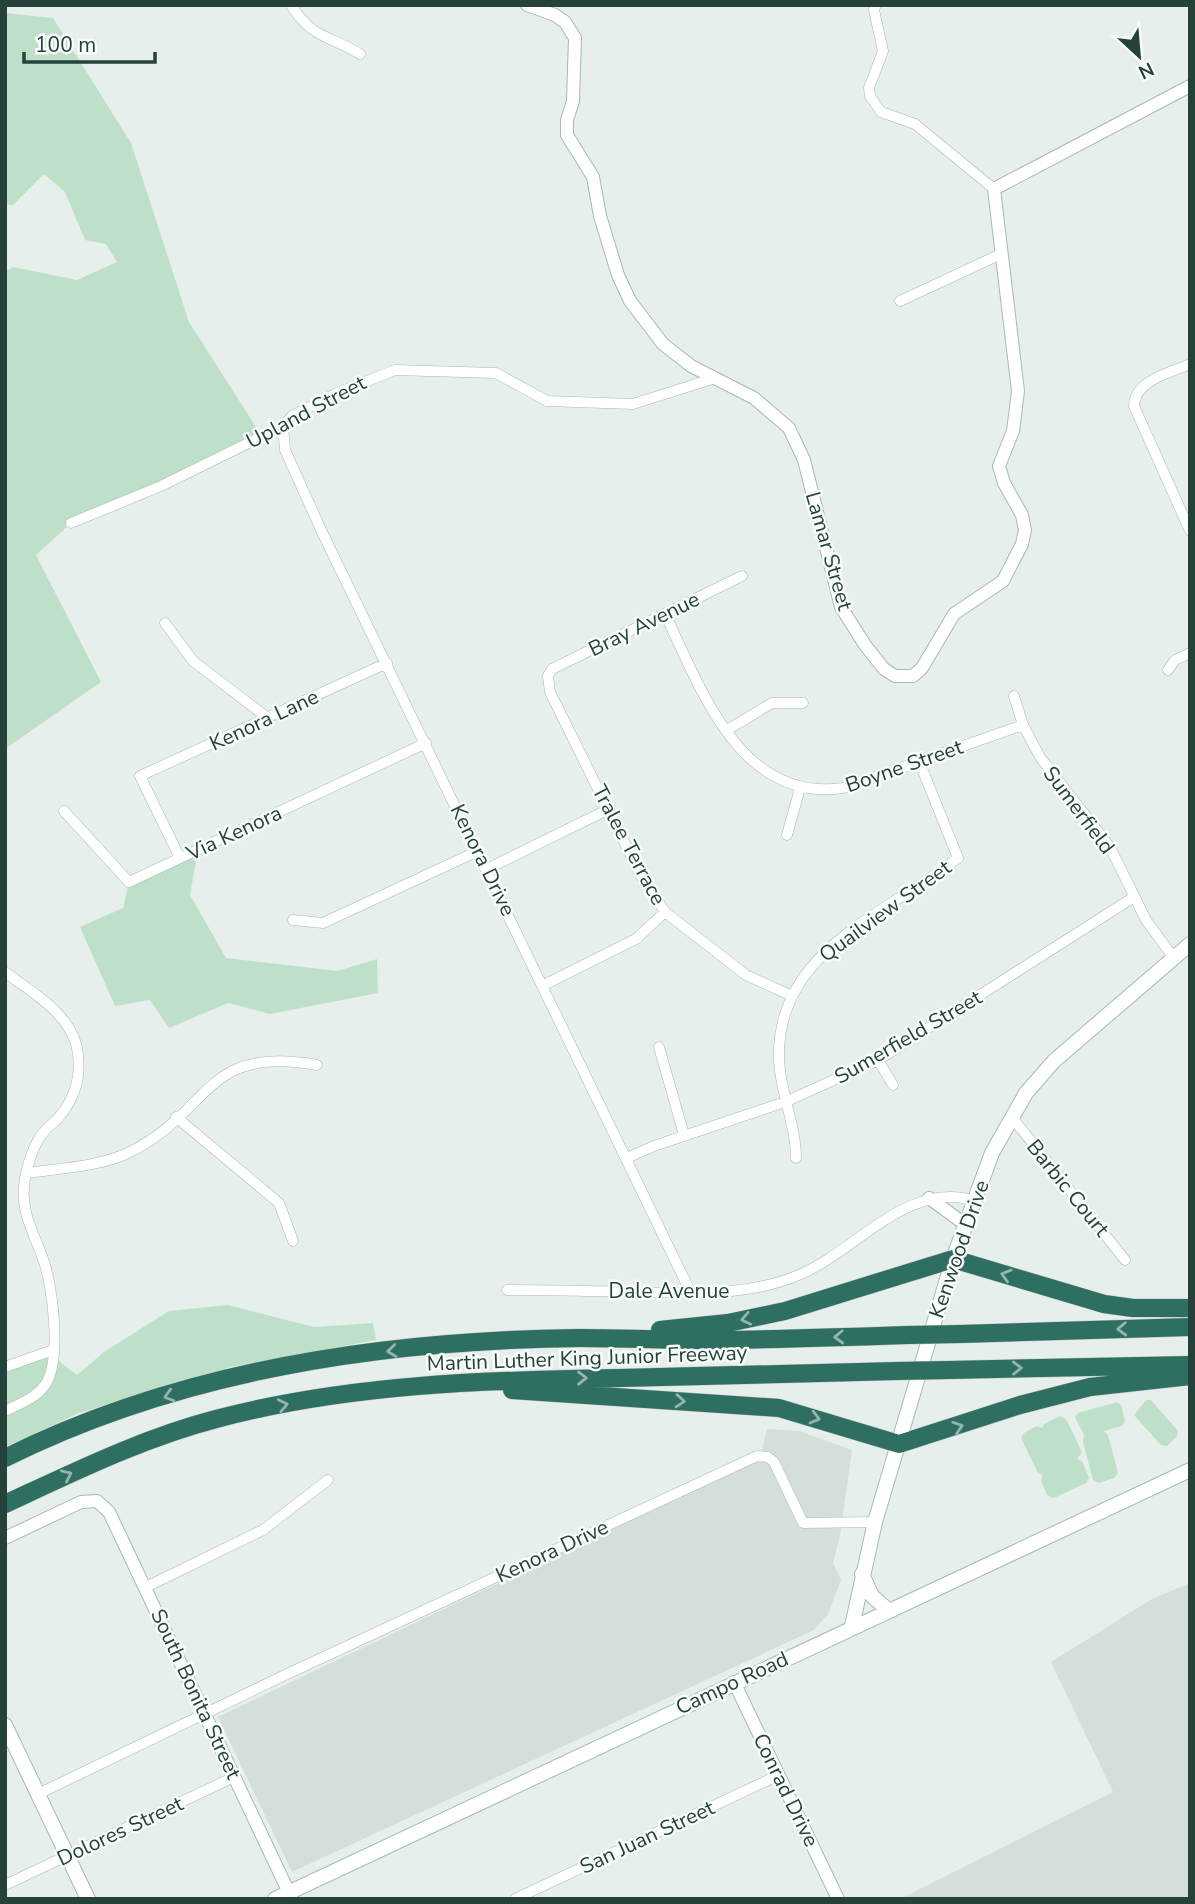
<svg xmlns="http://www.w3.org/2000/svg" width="1195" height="1904" viewBox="0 0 1195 1904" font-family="'Nunito Sans',sans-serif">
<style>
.built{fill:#d4dfda}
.green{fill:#bfe0c8}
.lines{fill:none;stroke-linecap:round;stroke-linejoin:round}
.minor-casing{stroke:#a8b8b2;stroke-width:11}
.tertiary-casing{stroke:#a8b8b2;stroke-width:14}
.secondary-casing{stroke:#a4bbb3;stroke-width:16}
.motorway-casing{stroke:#c2cac8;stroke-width:19}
.minor{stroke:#fff;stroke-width:10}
.tertiary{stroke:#fff;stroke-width:12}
.secondary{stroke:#fff;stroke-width:14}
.motorway{stroke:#2f6f62;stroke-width:18}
.motorway-bridge-casing{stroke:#c2cac8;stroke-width:19;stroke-linecap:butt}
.motorway-bridge{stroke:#2f6f62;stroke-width:18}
.oneway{stroke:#93b5ae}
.labels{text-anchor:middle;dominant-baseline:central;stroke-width:5;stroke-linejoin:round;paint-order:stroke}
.street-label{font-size:21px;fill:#24423a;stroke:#f7fbf9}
</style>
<rect width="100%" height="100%" fill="#e6efeb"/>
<!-- built -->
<path class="built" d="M767,1429L799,1431L852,1450L840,1536L833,1563L841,1580L828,1614L814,1630L292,1872L218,1717L760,1458Z
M1190,1583V1899H900L1113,1792L1051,1662L1152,1599Z"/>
<!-- green -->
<path class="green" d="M5,13L53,18L131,143L189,322L263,438L71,523L36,555L101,682L5,749V272L13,267L77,280L117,262L106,244L85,240L65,192L44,174L12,206L5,203Z
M198,850L190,895L226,958L337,971L377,959L378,993L270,1014L228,1003L169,1028L150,1000L115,1006L80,927L123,908L129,882Z
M228,1305L314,1327L373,1323L376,1340L231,1367L79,1413L5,1447V1362L43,1349L77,1375L104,1352L169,1311Z
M1146,1400H1151L1178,1431L1177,1436L1167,1446L1161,1445L1134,1415Z
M1117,1402L1121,1405L1125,1421L1122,1426L1104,1431L1108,1435L1118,1473L1114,1478L1099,1483L1093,1480L1083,1442L1084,1435L1075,1417L1078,1413Z
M1060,1416L1066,1419L1082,1452L1077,1459L1082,1461L1089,1478L1086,1483L1054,1498L1047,1495L1041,1480L1043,1475L1038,1473L1021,1438L1024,1433L1037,1426L1042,1428L1044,1424Z"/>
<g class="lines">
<!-- minor casing -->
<g class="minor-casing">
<path id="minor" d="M291,5C312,39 331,36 360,54
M876,5L874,10L883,51L869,88L870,96L881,112L915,124L994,189
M900,301L1001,254
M1190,364C1170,373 1135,380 1134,406L1190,531
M283,426L285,450L322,532L691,1293
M71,523L161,486L283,426L292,416L337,393L395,370L496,373L547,401L633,404L712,379
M742,576L552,669L548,676L550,692L641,876L665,912L746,975L792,996
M665,614C701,689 740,803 843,788L1023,725
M165,623L193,661L269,719
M1168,670L1175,660L1190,653
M1014,696L1023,725L1040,757L1110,847L1146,920L1173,957
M727,730L772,703H803
M64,811L129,882L426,743
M787,835L800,788
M180,858L140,776L387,663
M487,869L609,809
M293,920L323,923L478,851
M5,972C31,992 70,1013 77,1048C82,1074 76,1097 59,1117C53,1124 45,1129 40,1137C32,1149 25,1172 24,1187C21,1213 35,1235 43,1259C53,1286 62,1361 45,1385C36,1398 19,1404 5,1411
M544,985L636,939L665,912
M659,1047L684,1135
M878,1060L893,1085
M1011,1116L1125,1260
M176,1117L279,1203L293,1241
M627,1158L654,1146L785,1102L878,1060L1134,897
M796,1158C796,1124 780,1093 779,1059C776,950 887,914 958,858L919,761
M27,1173C61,1168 101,1167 132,1151C213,1109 204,1045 317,1065
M507,1290C550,1290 593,1291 636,1292C691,1293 746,1297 799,1275C856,1251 909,1179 975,1201
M5,1367L53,1350
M146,1587L263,1530L328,1480
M38,1794L285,1675L757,1456L768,1457L774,1462L803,1523L875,1522
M5,1885L234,1777
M515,1899L779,1775"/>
</g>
<!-- tertiary casing -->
<g class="tertiary-casing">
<path id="tertiary" d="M527,5L555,15L565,22L575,38L573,101L567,120V135L593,177L600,216L618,275L630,301L663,344L691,366L754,398L789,428L804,460L841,607L865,645L884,669L895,676H913L922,668L954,614L1003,581L1022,544L1025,530L1022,515L1004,483L999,466L1013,431L1018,391L994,189L1190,86
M929,1198L966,1225
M5,1538L81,1502L97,1501L109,1512L292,1899
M734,1682L838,1899"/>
</g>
<!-- secondary casing -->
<g class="secondary-casing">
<path id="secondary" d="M862,1574L872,1596L888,1610
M852,1626L875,1522L953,1259L992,1153L1026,1093L1054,1061L1190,944
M5,1725L88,1899
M275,1899L1190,1470"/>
</g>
<!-- motorway casing -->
<g class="motorway-casing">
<path id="motorway" d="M660,1330L728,1323L785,1311L953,1259L1104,1304L1133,1308H1190
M960,1334L1190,1327
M949,1370L1190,1365
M512,1390L779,1408L899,1444L1020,1405L1090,1387L1190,1376
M5,1458C181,1370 386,1340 580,1338C629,1338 679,1341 728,1340C788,1339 848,1337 907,1335
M5,1504C74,1472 143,1438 216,1419C348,1384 486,1380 621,1378C713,1376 805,1374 897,1371"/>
</g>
<!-- minor -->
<use href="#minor" class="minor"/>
<!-- tertiary -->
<use href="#tertiary" class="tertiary"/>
<!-- secondary -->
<use href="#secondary" class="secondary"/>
<!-- motorway -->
<use href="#motorway" class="motorway"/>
<!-- motorway-bridge casing -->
<g class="motorway-bridge-casing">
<path id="motorway-bridge" d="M907,1335L960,1334
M897,1371L949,1370"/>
</g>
<!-- motorway-bridge -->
<use href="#motorway-bridge" class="motorway-bridge"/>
</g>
<!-- one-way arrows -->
<defs><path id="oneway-chevron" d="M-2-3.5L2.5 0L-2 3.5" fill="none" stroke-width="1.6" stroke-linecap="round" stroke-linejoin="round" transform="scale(1.75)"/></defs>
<g class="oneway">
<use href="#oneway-chevron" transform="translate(1006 1275) rotate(-163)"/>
<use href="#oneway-chevron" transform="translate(746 1319) rotate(168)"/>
<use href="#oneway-chevron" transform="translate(1122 1329) rotate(178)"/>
<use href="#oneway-chevron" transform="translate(839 1337) rotate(178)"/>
<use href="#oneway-chevron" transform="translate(392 1351) rotate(173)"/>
<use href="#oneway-chevron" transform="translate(1017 1368) rotate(-1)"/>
<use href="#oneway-chevron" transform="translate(582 1378) rotate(-1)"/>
<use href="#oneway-chevron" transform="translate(169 1396) rotate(163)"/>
<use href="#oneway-chevron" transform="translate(680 1401) rotate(4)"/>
<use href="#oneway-chevron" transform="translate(283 1405) rotate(-12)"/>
<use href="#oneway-chevron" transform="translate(815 1418) rotate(15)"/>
<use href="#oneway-chevron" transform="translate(958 1427) rotate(-18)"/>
<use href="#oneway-chevron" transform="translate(67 1475) rotate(-25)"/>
</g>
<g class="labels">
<!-- street labels -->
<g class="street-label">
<text transform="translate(306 412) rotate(-28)">Upland Street</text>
<text transform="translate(829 551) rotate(74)">Lamar Street</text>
<text transform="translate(644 624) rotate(-26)">Bray Avenue</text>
<text transform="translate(264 720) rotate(-25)">Kenora Lane</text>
<text transform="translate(904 766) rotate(-19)">Boyne Street</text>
<text transform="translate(1079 810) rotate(53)">Sumerfield</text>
<text transform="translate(234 833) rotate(-25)">Via Kenora</text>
<text transform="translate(629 845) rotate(62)">Tralee Terrace</text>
<text transform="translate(483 860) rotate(64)">Kenora Drive</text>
<text transform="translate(885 911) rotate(-36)">Quailview Street</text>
<text transform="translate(908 1037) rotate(-30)">Sumerfield Street</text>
<text transform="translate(1068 1188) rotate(51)">Barbic Court</text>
<text transform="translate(959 1249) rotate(-71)">Kenwood Drive</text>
<text x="669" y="1291">Dale Avenue</text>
<text transform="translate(587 1358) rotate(-2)">Martin Luther King Junior Freeway</text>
<text transform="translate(552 1551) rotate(-25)">Kenora Drive</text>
<text transform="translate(732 1683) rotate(-25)">Campo Road</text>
<text transform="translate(196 1694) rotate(65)">South Bonita Street</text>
<text transform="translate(786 1790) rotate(64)">Conrad Drive</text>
<text transform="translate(120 1831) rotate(-25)">Dolores Street</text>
<text transform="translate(647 1837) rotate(-25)">San Juan Street</text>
</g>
</g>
<!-- border -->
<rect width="1195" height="1904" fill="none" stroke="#24423a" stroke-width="14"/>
<!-- north arrow -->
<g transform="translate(1139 56) rotate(154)" stroke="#f7fbf9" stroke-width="5" paint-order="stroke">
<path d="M0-5L12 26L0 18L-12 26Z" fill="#24423a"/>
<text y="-10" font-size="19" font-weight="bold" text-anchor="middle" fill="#24423a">N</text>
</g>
<!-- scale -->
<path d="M24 52v10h131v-10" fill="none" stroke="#24423a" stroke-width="3.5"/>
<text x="35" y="52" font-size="21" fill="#24423a" stroke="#f7fbf9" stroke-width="5" paint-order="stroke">100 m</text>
</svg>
